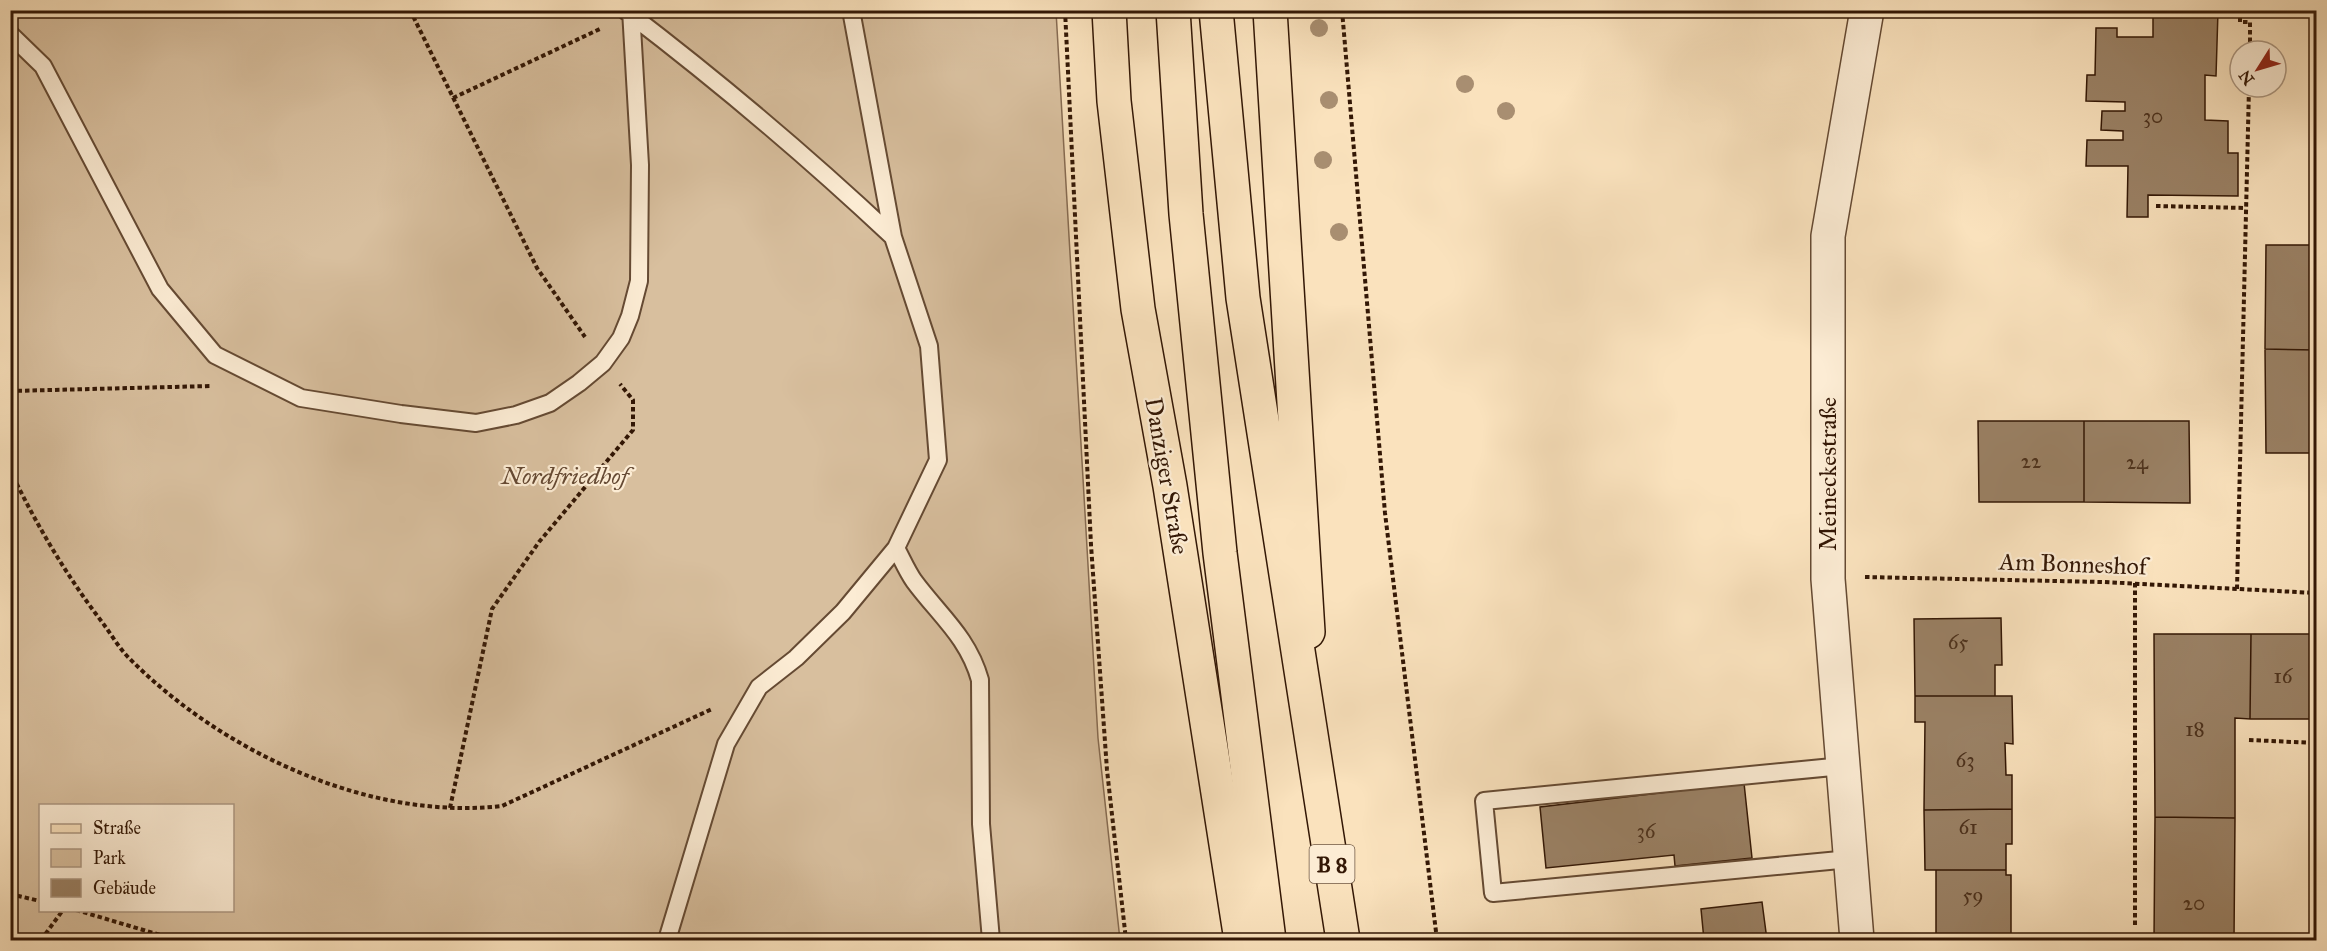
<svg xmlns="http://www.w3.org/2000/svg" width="2327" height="951" viewBox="0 0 2327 951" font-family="'IM FELL Great Primer',serif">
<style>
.green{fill:#d8bf9e;stroke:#866b52;stroke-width:1.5;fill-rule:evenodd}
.building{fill:#9a8165;stroke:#331705;stroke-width:1.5}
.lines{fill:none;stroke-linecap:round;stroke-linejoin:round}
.lane-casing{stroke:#654a33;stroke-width:20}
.street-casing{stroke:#654a33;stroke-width:36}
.primary-casing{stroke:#331705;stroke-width:36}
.highway-casing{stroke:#331705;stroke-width:36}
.path{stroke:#331705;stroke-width:4;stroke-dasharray:4.5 3;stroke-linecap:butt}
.lane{stroke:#fcecd4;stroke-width:16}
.street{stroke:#fcecd4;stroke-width:33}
.primary{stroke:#fae2bd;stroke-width:33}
.highway{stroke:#fae2bd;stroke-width:33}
.tree{fill:#a88e71}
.labels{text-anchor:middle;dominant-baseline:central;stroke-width:4.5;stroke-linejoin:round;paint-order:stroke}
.number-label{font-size:21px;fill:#4d321d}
.shield{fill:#fcecd4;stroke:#6f5743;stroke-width:1.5}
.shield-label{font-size:22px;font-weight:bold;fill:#331705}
.street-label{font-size:24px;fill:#331705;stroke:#fcecd4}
.park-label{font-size:24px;font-style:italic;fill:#654933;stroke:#fcecd4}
</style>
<rect width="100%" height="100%" fill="#fae2bd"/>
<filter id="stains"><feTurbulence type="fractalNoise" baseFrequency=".00333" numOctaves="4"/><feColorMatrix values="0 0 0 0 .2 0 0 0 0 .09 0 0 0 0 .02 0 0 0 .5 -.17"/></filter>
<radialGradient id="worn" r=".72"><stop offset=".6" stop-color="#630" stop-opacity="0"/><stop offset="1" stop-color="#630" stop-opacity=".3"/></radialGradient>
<!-- green -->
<path class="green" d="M10,11H1056L1098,738L1120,940H11ZM40,806H232V910H40Z"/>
<!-- building -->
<path class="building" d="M2153,10L2218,11L2216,76L2205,75V120L2228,121V153H2238V196L2148,195V217H2127L2128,166H2086L2087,140H2123V131L2101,130L2102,111H2125V102L2086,101L2087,75H2095L2096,28H2117V37H2153Z
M2266,245H2316V350L2265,349Z
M2265,349L2316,350V453H2266Z
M1978,421H2084V502H1979Z
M2084,421H2189L2190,503L2084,502Z
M2001,618L2002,665H1995V696H1915L1914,619Z
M2154,634H2251L2250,719L2235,718V818L2155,817Z
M2251,634H2316V719H2250Z
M1915,696H2012L2013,744L2005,743L2006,775H2012V809L1924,810L1925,722H1915Z
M1744,783L1752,858L1675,866L1674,855L1546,868L1540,807Z
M2012,809V844H2006V870H1925L1924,810Z
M2155,817L2235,818L2234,940H2154Z
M1936,870H2006V875H2011V940H1936Z
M1762,902L1767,940H1704L1701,909Z"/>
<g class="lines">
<!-- lane casing -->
<g class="lane-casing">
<path id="lane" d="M626,11C719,82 808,157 893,237
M10,34L43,66L160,289L215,355L301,398L401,414L476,423L516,415L550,403L579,383L603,363L621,338L630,316L639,281L640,165L631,10
M896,548C902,559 907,571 914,581C939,615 968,637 980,680L981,824L991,940
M1843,766L1484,801L1493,893L1850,859
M667,940L726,744L759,687L796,658L843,612L896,548L938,460L929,346L893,237L851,10"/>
</g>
<!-- street casing -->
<g class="street-casing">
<path id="street" d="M1857,940L1828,579V236L1867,10"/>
</g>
<!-- primary casing -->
<g class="primary-casing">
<path id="primary" d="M1109,10L1114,101L1138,309L1170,486L1241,940
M1270,10L1308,632"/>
</g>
<!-- highway casing -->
<g class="highway-casing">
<path id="highway" d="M1173,10L1186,214L1220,553L1269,940
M1216,10L1243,298L1343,940"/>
</g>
<!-- path -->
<path class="path" d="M410,10L537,268L585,337
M1065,10L1091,545L1107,770L1126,940
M1342,10L1385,513L1437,940
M2240,10V22H2250V51
M453,98L602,28
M2156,206L2246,208
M10,391L211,386
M10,470C36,524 66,575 102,622C111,634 119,648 129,658C222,752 369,821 502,806L712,709
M1865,577L2103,582L2316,593
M2135,583V928
M2237,589L2249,87
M2249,740L2316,743
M450,808L492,609L539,542L633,430V400L620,384
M10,894L40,901
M76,910L177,940
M41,940L63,910"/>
<!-- lane -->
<use href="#lane" class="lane"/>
<!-- street -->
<use href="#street" class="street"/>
<!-- primary -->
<use href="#primary" class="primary"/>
<!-- highway -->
<use href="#highway" class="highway"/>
</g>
<!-- trees -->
<g class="tree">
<circle cx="1319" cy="28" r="9"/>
<circle cx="1465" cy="84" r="9"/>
<circle cx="1329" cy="100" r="9"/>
<circle cx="1506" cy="111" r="9"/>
<circle cx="1323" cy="160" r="9"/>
<circle cx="1339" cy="232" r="9"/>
</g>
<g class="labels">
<!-- number labels -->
<g class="number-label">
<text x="2153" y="116">30</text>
<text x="2031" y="461">22</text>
<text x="2137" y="462">24</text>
<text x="1958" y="642">65</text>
<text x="2283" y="676">16</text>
<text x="2195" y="729">18</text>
<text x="1965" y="760">63</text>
<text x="1968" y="827">61</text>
<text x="1646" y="831">36</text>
<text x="1973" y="895">59</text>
<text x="2194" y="903">20</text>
</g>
<!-- shield labels -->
<rect class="shield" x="1309.5" y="845" width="45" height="38" rx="4.5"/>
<g class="shield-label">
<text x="1332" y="864">B 8</text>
</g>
<!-- street labels -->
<g class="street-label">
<text transform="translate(1828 474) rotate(-90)">Meineckestraße</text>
<text transform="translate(1167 476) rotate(80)">Danziger Straße</text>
<text transform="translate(2073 564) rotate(2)">Am Bonneshof</text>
</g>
<!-- park labels -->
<g class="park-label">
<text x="565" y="476">Nordfriedhof</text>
</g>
</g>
<!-- margin -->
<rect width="2327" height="951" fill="none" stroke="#fae2bd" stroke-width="36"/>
<rect x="12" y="12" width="2303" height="927" fill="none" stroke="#331705" stroke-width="3"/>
<rect x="18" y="18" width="2291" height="915" fill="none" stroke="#331705" stroke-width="1.5"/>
<!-- legend -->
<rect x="39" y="804" width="195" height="108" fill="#fcecd4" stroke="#ac9781" stroke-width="1.5"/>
<rect x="51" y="824" width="30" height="9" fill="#fae2bd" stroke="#ac9781" stroke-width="1.5"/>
<text x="93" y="834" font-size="18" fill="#331705">Straße</text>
<rect x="51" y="849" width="30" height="18" fill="#d8bf9e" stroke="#ac9781" stroke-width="1.5"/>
<text x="93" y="864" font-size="18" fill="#331705">Park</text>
<rect x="51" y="879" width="30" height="18" fill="#9a8165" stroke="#ac9781" stroke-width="1.5"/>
<text x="93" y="894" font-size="18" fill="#331705">Gebäude</text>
<!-- north arrow -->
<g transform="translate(2258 69) rotate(233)"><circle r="28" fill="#fcecd4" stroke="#ac9781" stroke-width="1.5"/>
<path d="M0-4.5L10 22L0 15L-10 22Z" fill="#8f2418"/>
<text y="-9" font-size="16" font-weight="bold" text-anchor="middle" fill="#331705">N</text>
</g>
<rect width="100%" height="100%" filter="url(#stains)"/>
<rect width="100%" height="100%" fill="url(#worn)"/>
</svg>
